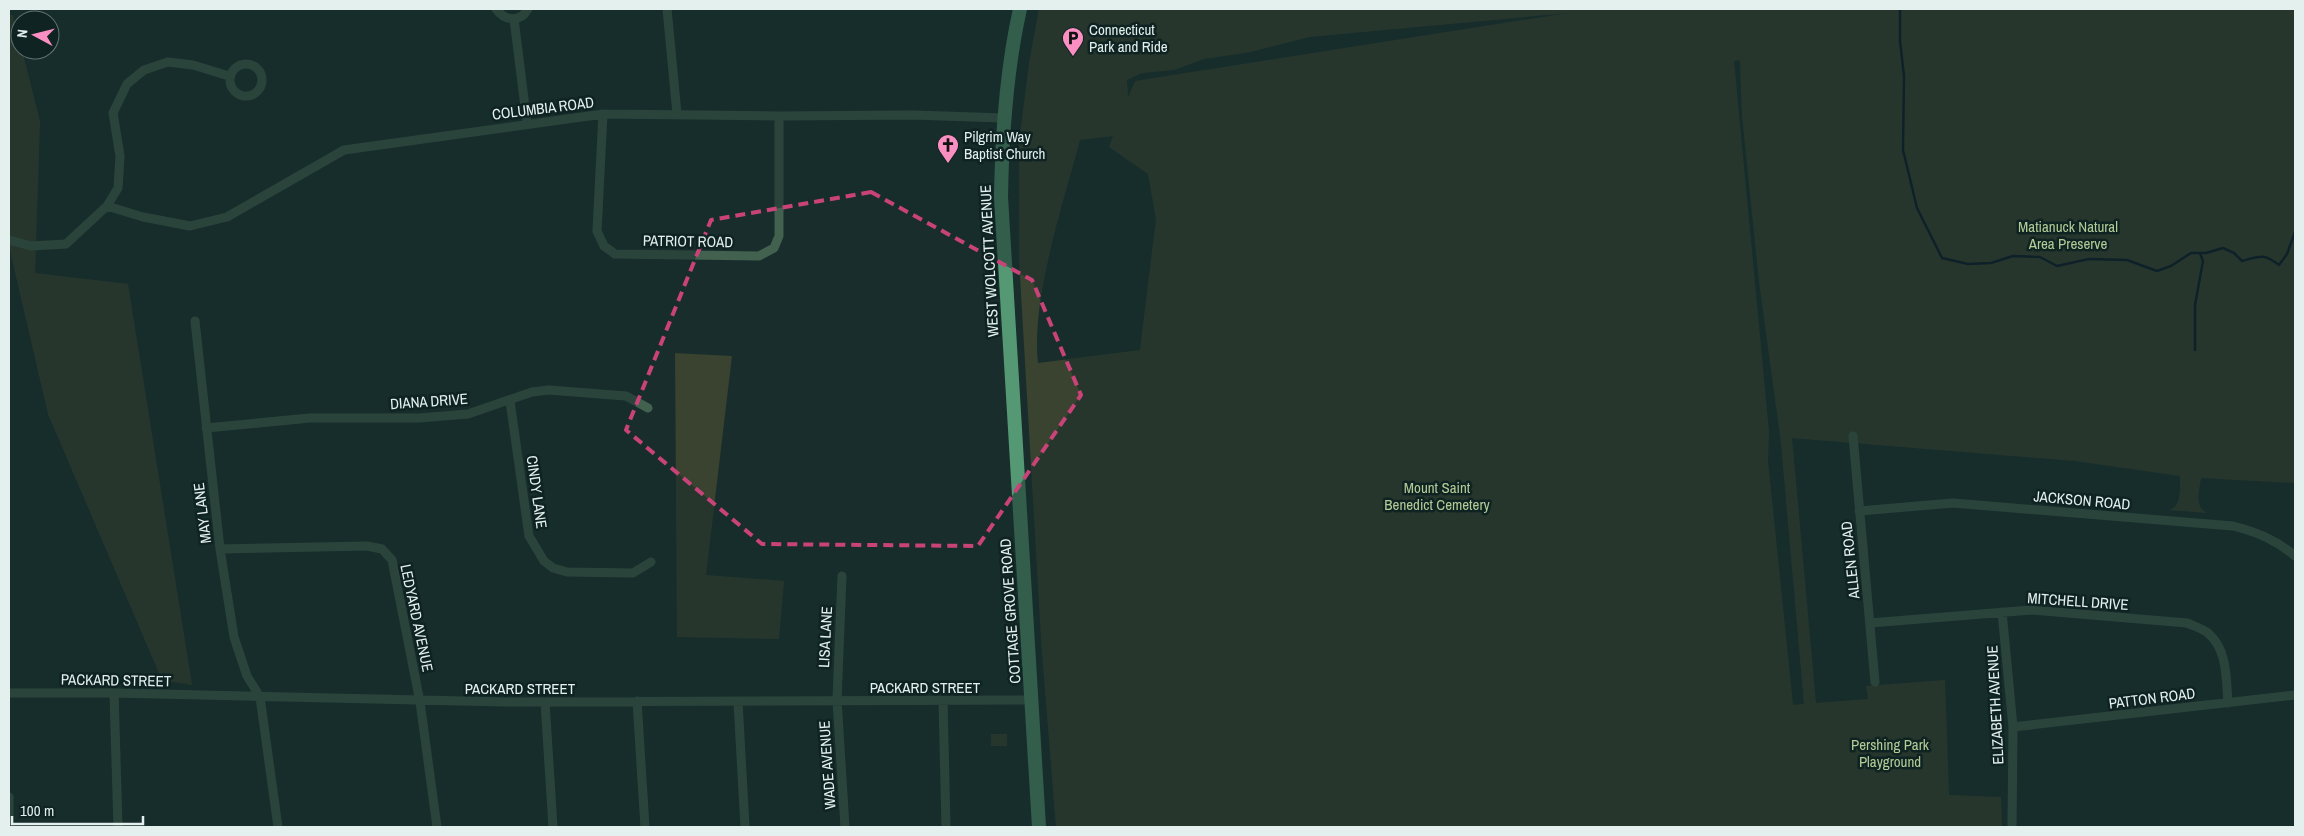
<svg xmlns="http://www.w3.org/2000/svg" width="2304" height="836" viewBox="0 0 2304 836" font-family="'Archivo Narrow',sans-serif">
<style>
.green{fill:#3a4230;fill-rule:evenodd}
.lines{fill:none;stroke-linecap:round;stroke-linejoin:round}
.stream{stroke:#041225;stroke-width:2.5}
.minor{stroke:#42614f;stroke-width:9}
.primary{stroke:#559974;stroke-width:14}
.marked{fill:none;stroke:#c94378;stroke-width:4;stroke-dasharray:10 6;stroke-linejoin:round}
.labels{text-anchor:middle;dominant-baseline:central;stroke-width:5;stroke-linejoin:round;paint-order:stroke}
.poi-label{font-size:15px;fill:#e3f0ee;stroke:#0e2322;text-anchor:start}
.street-label{font-size:15px;fill:#e3f0ee;stroke:#0e2322}
.park-label{font-size:15px;fill:#b5cb96;stroke:#0e2322}
</style>
<rect width="100%" height="100%" fill="#182d2c"/>
<!-- green -->
<path class="green" d="M1039,9H2295V483L2201,478C2199,490 2194,509 2208,513L2168,510C2182,508 2180,488 2180,476L2075,461L1792,438L1816,703L1868,699L1866,686L1945,680L1949,795L2001,797L2002,827H1056L1042,653L1019,260V143L1029,63ZM1568,13L1135,81L1128,98L1127,80L1142,73L1174,70L1204,59L1251,52L1309,37ZM1740,60L1742,116L1759,281L1781,443L1804,704L1793,705L1768,461L1769,432L1734,61ZM1113,136L1109,147L1148,174L1156,219L1140,350L1038,363C1031,298 1063,204 1080,140Z
M9,15H13L20,50H22L40,121L35,273L128,284L192,685L162,680L48,414L9,246Z
M675,353L732,356L706,575L784,581L779,639L677,637Z
M991,734H1007V746H991Z"/>
<g class="lines">
<!-- stream -->
<path class="stream" d="M1900,9V41L1904,76L1903,150L1917,208L1942,258L1968,264L1991,263L2013,256L2040,257L2057,266L2089,259L2127,260L2157,271L2171,266L2191,253H2206L2223,248L2234,253L2242,261C2260,256 2263,253 2279,265L2287,254L2295,232
M2195,350V305L2203,261L2200,253"/>
<!-- minor -->
<path class="minor" d="M496,9C505,21 520,23 528,9
M667,9L677,114
M514,19L527,123
M230 80a16 16 0 1 1 32 0a16 16 0 1 1-32 0Z
M603,114L597,231L604,246L615,254L759,256L774,248L779,236V116
M107,206L143,217L190,226L227,217L344,150L603,114L779,116L913,115L1004,118
M9,240L31,246L66,244L107,206L118,188L120,156L113,113L127,84L144,70L168,62L193,65L229,76
M195,321L220,549L234,637L247,676L260,697L278,827
M510,401L529,536L544,561L553,568L567,572L633,573L651,562
M206,428L310,418H419L468,414L532,392L549,390L626,396L648,408
M1853,436L1875,682
M1859,511L1953,503L2233,526C2257,532 2276,540 2295,556
M220,549L367,546L382,549L392,560L420,702L437,827
M842,576L837,700L845,827
M2002,612L2013,727L2012,827
M1870,623L2031,610L2187,623C2194,626 2203,629 2208,633C2228,650 2226,679 2228,703
M9,693H114L507,702L1032,700
M114,693L118,827
M637,701L645,827
M943,701L946,827
M545,702L553,827
M738,702L745,827
M2013,727L2295,695
M9,797V827"/>
<!-- primary -->
<path class="primary" d="M1020,9C1006,71 1002,134 1001,197L1039,827"/>
</g>
<!-- marked area -->
<path d="M0 0H2304V836H0ZM871,192L1032,280L1081,395L978,546L762,544L626,430L711,220Z" fill="#182d2c" fill-opacity=".55" fill-rule="evenodd"/>
<path class="marked" d="M871,192L1032,280L1081,395L978,546L762,544L626,430L711,220Z"/>
<!-- icons -->
<defs>
<g id="parking-pin" transform="scale(1.125)"><path d="M0 17L-7.5 6A9.5 9.5 0 1 1 7.5 6Z" fill="#fc8fc2" stroke="#0e2322"/><path d="M-3.5-5.5H1a3.5 3.5 0 0 1 0 7H-1V5.5H-3.5ZM-1-3.4V-.6H.8a1.4 1.4 0 0 0 0-2.8Z" fill="#111"/></g>
<g id="church-pin" transform="scale(1.125)"><path d="M0 17L-7.5 6A9.5 9.5 0 1 1 7.5 6Z" fill="#fc8fc2" stroke="#0e2322"/><path d="M-1.2-6h2.4v3.5h3.3v2.4h-3.3V6h-2.4V-.1h-3.3v-2.4h3.3Z" fill="#111"/></g>
</defs>
<g fill-rule="evenodd">
<use href="#parking-pin" x="1073" y="38"/>
<use href="#church-pin" x="948" y="145"/>
</g>
<g class="labels">
<!-- poi labels -->
<g class="poi-label">
<text x="1089" y="29">Connecticut<tspan x="1089" dy="17">Park and Ride</tspan></text>
<text x="964" y="136">Pilgrim Way<tspan x="964" dy="17">Baptist Church</tspan></text>
</g>
<!-- street labels -->
<g class="street-label">
<text transform="translate(543 108) rotate(-7)">COLUMBIA ROAD</text>
<text transform="translate(688 241) rotate(1)">PATRIOT ROAD</text>
<text transform="translate(989 261) rotate(-93)">WEST WOLCOTT AVENUE</text>
<text transform="translate(429 401) rotate(-4)">DIANA DRIVE</text>
<text transform="translate(537 492) rotate(82)">CINDY LANE</text>
<text transform="translate(2082 500) rotate(5)">JACKSON ROAD</text>
<text transform="translate(202 513) rotate(-97)">MAY LANE</text>
<text transform="translate(1850 560) rotate(-96)">ALLEN ROAD</text>
<text transform="translate(2078 601) rotate(4)">MITCHELL DRIVE</text>
<text transform="translate(1010 611) rotate(-94)">COTTAGE GROVE ROAD</text>
<text transform="translate(417 618) rotate(78)">LEDYARD AVENUE</text>
<text transform="translate(825 637) rotate(-87)">LISA LANE</text>
<text transform="translate(116 680) rotate(1)">PACKARD STREET</text>
<text x="925" y="687">PACKARD STREET</text>
<text x="520" y="688">PACKARD STREET</text>
<text transform="translate(2152 698) rotate(-7)">PATTON ROAD</text>
<text transform="translate(1995 705) rotate(-93)">ELIZABETH AVENUE</text>
<text transform="translate(827 765) rotate(-94)">WADE AVENUE</text>
</g>
<!-- park labels -->
<g class="park-label">
<text x="2068" y="226">Matianuck Natural<tspan x="2068" dy="17">Area Preserve</tspan></text>
<text x="1437" y="487">Mount Saint<tspan x="1437" dy="17">Benedict Cemetery</tspan></text>
<text x="1890" y="744">Pershing Park<tspan x="1890" dy="17">Playground</tspan></text>
</g>
</g>
<!-- border -->
<rect width="2304" height="836" fill="none" stroke="#e3f0ee" stroke-width="20"/>
<!-- north arrow -->
<g transform="translate(35 35) rotate(277)"><circle r="24" fill="#0e2322" stroke="#637574"/>
<path d="M0-4L9 19L0 12L-9 19Z" fill="#fc8fc2"/>
<text y="-8" font-size="14" font-weight="bold" text-anchor="middle" fill="#e3f0ee">N</text>
</g>
<!-- scale -->
<path d="M12 816v8h131v-8" fill="none" stroke="#e3f0ee" stroke-width="2.5"/>
<text x="20" y="816" font-size="15" fill="#e3f0ee" stroke="#0e2322" stroke-width="4" paint-order="stroke">100 m</text>
</svg>
